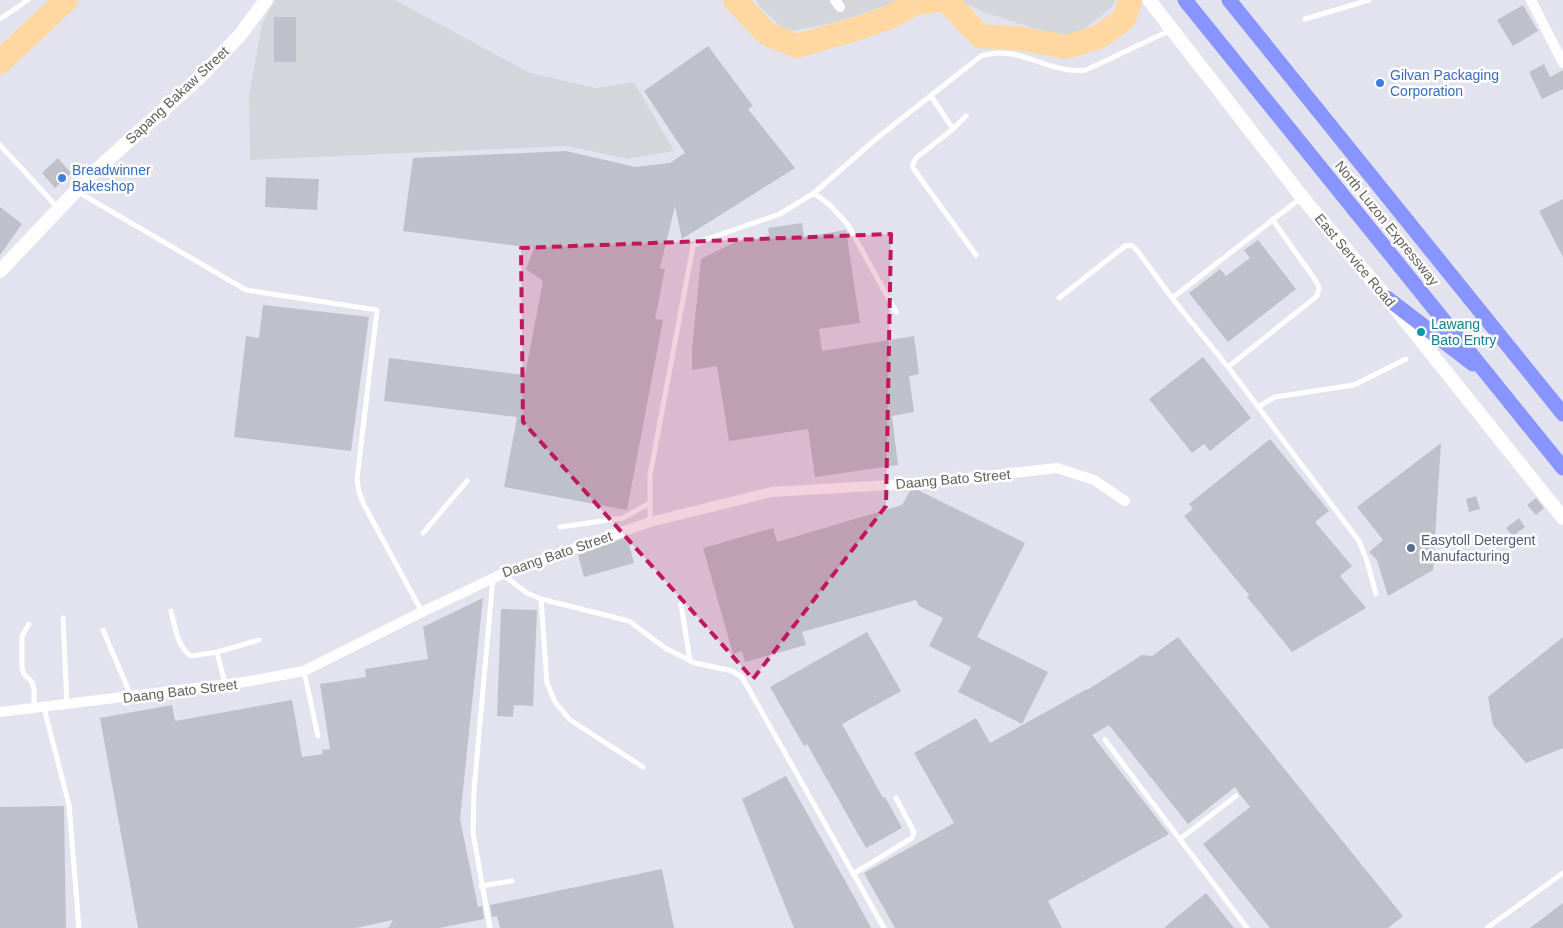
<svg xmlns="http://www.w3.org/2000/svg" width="1563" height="928" viewBox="0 0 1563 928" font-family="Helvetica,sans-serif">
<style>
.industrial{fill:#d4d6dc}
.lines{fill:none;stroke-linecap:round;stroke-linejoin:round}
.river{stroke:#ffd8a1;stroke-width:24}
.building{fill:#bec1c9}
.service{stroke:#fff;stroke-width:5}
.minor{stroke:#fff;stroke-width:10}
.tertiary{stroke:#fff;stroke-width:14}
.motorway{stroke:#8894ff;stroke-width:15}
.marked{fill:#c2185b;fill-opacity:0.2;stroke:#c2185b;stroke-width:4;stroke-dasharray:10 6;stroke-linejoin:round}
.shop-dot{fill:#3f7fe0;stroke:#fff;stroke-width:2}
.culture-dot{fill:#0f9aa8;stroke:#fff;stroke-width:2}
.service-dot{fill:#5c6f8a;stroke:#fff;stroke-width:2}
.labels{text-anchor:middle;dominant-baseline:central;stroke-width:5;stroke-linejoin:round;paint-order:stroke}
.shop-label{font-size:14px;fill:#366cbe;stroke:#fff;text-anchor:start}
.street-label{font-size:14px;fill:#63615a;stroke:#fff}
.culture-label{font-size:14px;fill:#0d838f;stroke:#fff;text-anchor:start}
.service-label{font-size:14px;fill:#4e5e75;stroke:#fff;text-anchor:start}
</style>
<rect width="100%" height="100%" fill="#e2e3ee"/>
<!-- industrial -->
<path class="industrial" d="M275,0H395L530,73L596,88L634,82L674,151L627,159L568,146L250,160L249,95L262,24Z
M756,0H904L836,22L787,32L760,7Z
M959,0H1115L1112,7L1070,40L983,12Z"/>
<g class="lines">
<!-- river -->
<path class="river" d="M735,0L767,34L797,46L856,29L890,17L913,4L939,0
M946,0L980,36L1017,38L1066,47L1099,37L1124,19L1130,1
M0,62L66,0"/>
</g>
<!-- building -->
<path class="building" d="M1523,5L1538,31L1513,46L1497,20Z
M274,17H296V62H274Z
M708,46L753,106L748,109L795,168L682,239L675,206L660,268L665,269L655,319L663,320L627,510L504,487L517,417L384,401L389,358L525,375L543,281L526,269L534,248L403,231L413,158L566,151L635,167L670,163L685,153L644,91Z
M1544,64L1550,77L1563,70V89L1542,99L1529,72Z
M58,158L71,173L55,188L42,173Z
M266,177L319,179L317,210L265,207Z
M1563,199V257L1539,211Z
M0,207L22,224L0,255Z
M802,223L804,237L846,230L860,323L819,329L822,351L914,336L919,374L909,376L914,412L892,416L898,465L815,477L808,429L729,441L717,366L692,370V349L701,259L735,242L769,237L768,228Z
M1258,240L1296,289L1228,342L1189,293L1220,269L1226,276L1250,258L1244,250Z
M263,305L369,317L351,451L234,437L246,336L259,338Z
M1203,357L1251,418L1210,451L1204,444L1192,453L1149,399Z
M1270,439L1329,511L1315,522L1352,566L1340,576L1366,608L1292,652L1247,597L1249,595L1184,516L1193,509L1189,504Z
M1441,443L1433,570L1388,596L1377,560L1369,552L1383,540L1357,507Z
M918,490L1025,543L977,637L1048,672L1022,724L958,692L971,667L929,646L943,618L919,606L916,600L802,632L806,645L745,662L742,651L733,654L703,548L773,528L777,542L902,505L910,491Z
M1476,496L1480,509L1469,512L1466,499Z
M1536,498L1544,508L1536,515L1527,505Z
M1519,518L1525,527L1513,536L1506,528Z
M627,537L634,563L584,577L578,555Z
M483,598L460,819L478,907L482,906L484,919L440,928H388L393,920L356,928H138L100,718L172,705L175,721L292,700L302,757L323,754L322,750L330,749L320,684L366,677L365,669L428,659L423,627Z
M501,609L537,610L533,706L514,705L513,717L497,716Z
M867,632L901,691L842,724L883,798L885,797L902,828L866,848L807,744L804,746L770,687Z
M1178,637L1403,916L1388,928H1270L1203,844L1250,807L1239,793L1235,787L1188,824L1109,725L1092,735L1169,834L1048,901L1062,928H895L864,873L954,823L914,753L976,718L990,743L1087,689V690L1142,655L1152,656Z
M1563,637V748L1526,763L1493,725L1488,697Z
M786,776L856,900L871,928H794L742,799Z
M64,806L66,928H0V807Z
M662,869L674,928H500L497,916L492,917L490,905Z
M1206,893L1234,928H1164L1173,920Z
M1563,903V928H1530Z"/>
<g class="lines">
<!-- service -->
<path class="service" d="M0,19L28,0
M1305,19L1369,0
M931,96L953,129L966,116
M953,129L916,158L913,164V168L976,255
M0,145L58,208
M78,192L246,290L377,310L357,479L359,492L364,505L422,612
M814,193L831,206L848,225L896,312
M1059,298L1125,246L1131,245L1136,249L1172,298L1228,367L1359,541L1367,561L1376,594
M1172,298L1301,198
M1228,367L1317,296L1319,288L1316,281L1272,219
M1258,407L1275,397L1354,385L1406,359
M650,522V475L693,246L707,239L780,214L814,193L877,138L981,56C1019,43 1048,75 1086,70L1171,30
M560,527L623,518L650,503
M423,533L467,481
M502,574L527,593L541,599L629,621L665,648L695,663L732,671L742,677L884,928
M541,599L547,683L555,702L570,720L643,767
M681,604L690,661
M171,611C175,626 177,647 191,656L217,652
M63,618L67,705
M29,624L22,636V669L24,674L32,682L34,689V709
M103,630L131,696
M304,671L318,736
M225,684L217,652L259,640
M44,708L69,805L79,928
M1105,740L1247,928
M1180,839L1236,796
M853,874L912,838L914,832L896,798
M481,886L512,881
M490,928L473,833L474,790L493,578
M1487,928L1563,873"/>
<!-- minor -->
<path class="minor" d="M835,0L840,7
M1531,0L1563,63
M0,712L245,682L304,671L422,612L502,574L650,522L772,492L924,483L1057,468L1094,480L1125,501"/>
<!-- tertiary -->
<path class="tertiary" d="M1149,0L1302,197L1387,298L1563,518
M0,271L92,174L201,76L240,35L266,0"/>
<!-- motorway -->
<path class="motorway" d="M1185,0L1563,468
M1229,0L1563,414
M1387,298L1473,364"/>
</g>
<!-- marked area -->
<path class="marked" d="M891,234L886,506L753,679L523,422L521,248Z"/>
<!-- markers -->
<g class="shop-dot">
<circle cx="1380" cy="83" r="5"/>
<circle cx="62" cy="178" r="5"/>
</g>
<circle class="culture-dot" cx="1421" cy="332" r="5"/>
<circle class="service-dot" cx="1411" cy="548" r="5"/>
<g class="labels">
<!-- shop labels -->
<g class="shop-label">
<text x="1390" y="75">Gilvan Packaging<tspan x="1390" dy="16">Corporation</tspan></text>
<text x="72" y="170">Breadwinner<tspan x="72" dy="16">Bakeshop</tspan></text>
</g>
<!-- street labels -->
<g class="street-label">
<text transform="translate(177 95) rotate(-43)">Sapang Bakaw Street</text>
<text transform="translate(1387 223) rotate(51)">North Luzon Expressway</text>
<text transform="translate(1355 260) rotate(50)">East Service Road</text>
<text transform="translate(953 479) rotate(-5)">Daang Bato Street</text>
<text transform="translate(557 554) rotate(-19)">Daang Bato Street</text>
<text transform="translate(180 691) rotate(-7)">Daang Bato Street</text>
</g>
<!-- culture labels -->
<g class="culture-label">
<text x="1431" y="324">Lawang<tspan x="1431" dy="16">Bato Entry</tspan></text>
</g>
<!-- service labels -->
<g class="service-label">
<text x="1421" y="540">Easytoll Detergent<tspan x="1421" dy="16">Manufacturing</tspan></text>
</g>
</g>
</svg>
